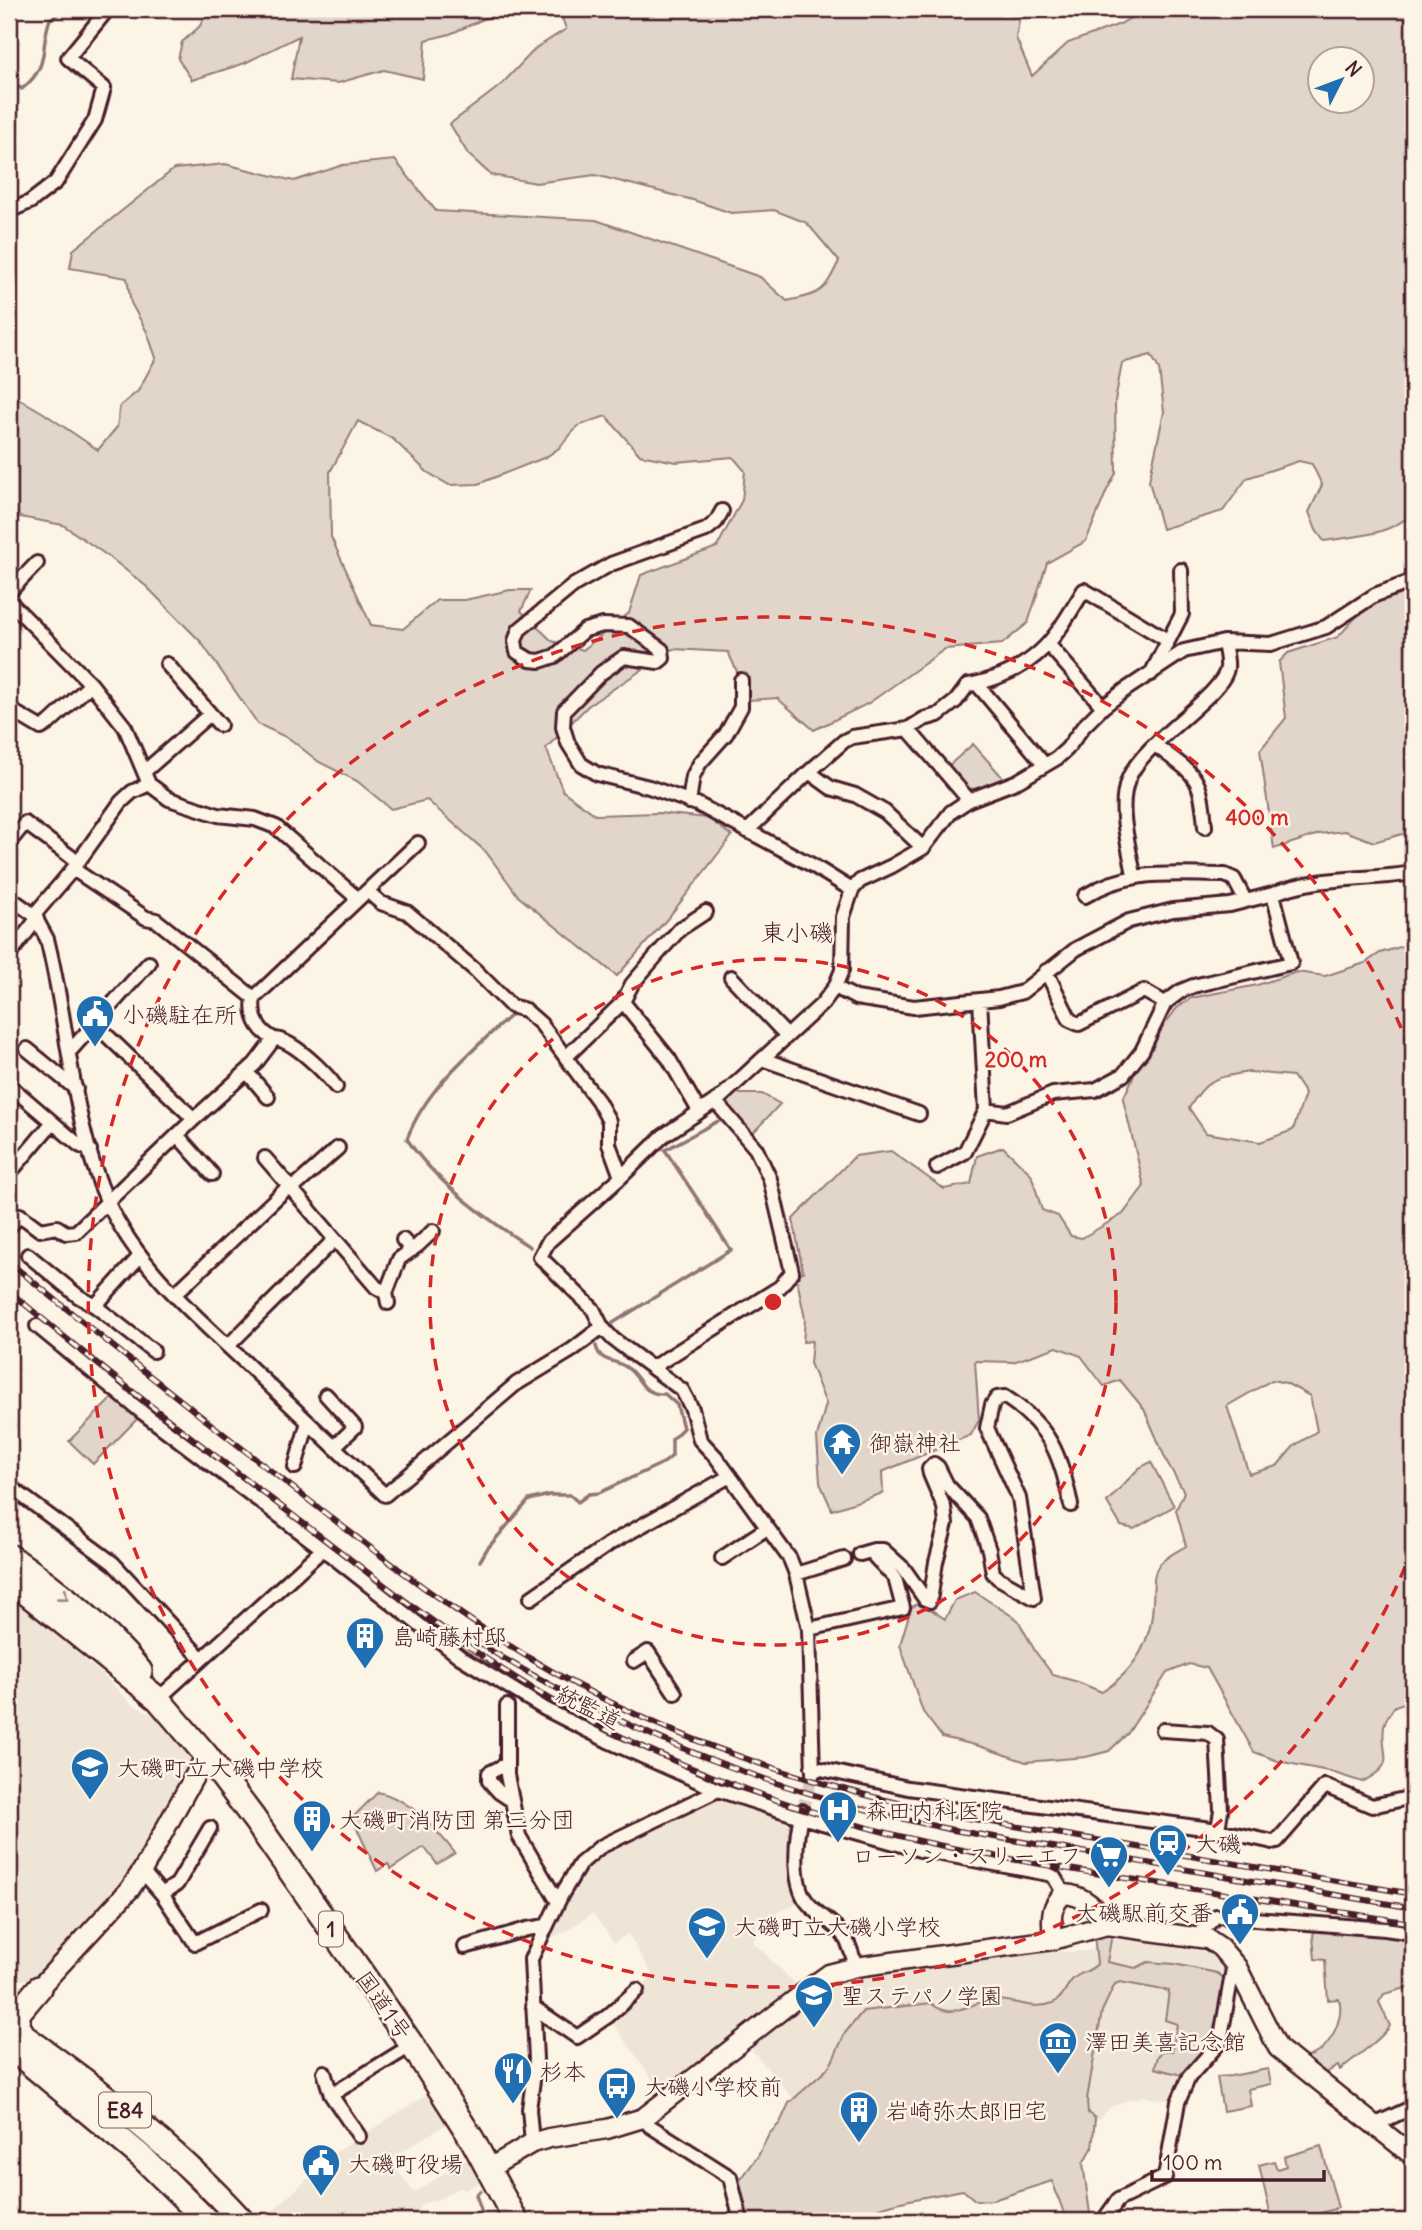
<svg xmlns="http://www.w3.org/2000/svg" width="1422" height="2230" viewBox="0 0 1422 2230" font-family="Delius,'Klee One',sans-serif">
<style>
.built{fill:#eee5d7}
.green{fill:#e2d5ca;stroke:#967a7a;stroke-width:2;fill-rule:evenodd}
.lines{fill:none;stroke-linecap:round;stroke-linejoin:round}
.stream{stroke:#917474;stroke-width:3.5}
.street-tunnel{stroke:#d8cac0;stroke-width:12;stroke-dasharray:12 6;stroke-linecap:butt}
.street-casing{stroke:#4a1f2b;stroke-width:18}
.secondary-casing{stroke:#4a1f2b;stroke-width:23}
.highway-casing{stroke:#4a1f2b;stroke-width:28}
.street{stroke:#fcf5e5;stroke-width:12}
.secondary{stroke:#fcf5e5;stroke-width:18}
.highway{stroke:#fcf5e5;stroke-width:23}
.rail-casing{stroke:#4a1f2b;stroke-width:6}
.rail{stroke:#fcf5e5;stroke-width:3.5;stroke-dasharray:10;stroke-linecap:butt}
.oneway{stroke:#a38a88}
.ring{fill:none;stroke:#d62828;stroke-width:3.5;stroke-dasharray:12 9}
.labels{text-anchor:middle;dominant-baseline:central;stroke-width:5;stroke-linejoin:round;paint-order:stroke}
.shield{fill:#fcf5e5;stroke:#7f5f63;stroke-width:2}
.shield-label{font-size:21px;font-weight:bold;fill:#4a1f2b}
.poi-label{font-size:23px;fill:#4a1f2b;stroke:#fcf5e5;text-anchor:start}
.street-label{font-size:23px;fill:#4a1f2b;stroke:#fcf5e5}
.neighbourhood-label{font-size:24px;fill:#4a1f2b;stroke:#fcf5e5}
.centre{fill:#d62828;stroke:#fcf5e5;stroke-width:3.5}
.ring-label{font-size:21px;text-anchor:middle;font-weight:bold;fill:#d62828;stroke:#fcf5e5;stroke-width:5;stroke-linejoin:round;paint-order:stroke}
</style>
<rect width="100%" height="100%" fill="#fcf5e5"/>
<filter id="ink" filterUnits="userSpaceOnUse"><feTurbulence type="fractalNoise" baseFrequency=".0143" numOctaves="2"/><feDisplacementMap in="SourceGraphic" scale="14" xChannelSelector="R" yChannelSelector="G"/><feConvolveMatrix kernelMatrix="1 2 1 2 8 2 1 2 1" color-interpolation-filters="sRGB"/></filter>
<g filter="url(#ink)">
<!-- built -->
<path class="built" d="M9,1593L63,1636L88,1663L102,1674L132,1704L156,1716L188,1750L190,1757L182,1782L124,1882L36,1977L9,1983Z
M718,1790L801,1817L797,1859L806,1901L778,1912L756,1926L761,1933L752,1941L804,1992L666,2099L608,2016L653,1976L628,1934L614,1943L593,1913L563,1933L539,1943L580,1864Z
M1114,1935L1217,1954L1233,1972L1178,2102L1140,2096L1139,2099H1132L1112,2106L1094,2124L1095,2118L1087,2110V2099L1108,1962Z
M1098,1946L1101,1978L1059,2014L990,2007L868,2016L828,2074L795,2101L751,2049L753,2042L831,1983L843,1978L998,1955L1086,1951Z
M429,2093L448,2123L398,2154L391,2161L414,2193L469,2157L482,2180L466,2190L458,2188L442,2198L421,2204L415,2221H262L336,2152Z"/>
<!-- green -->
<path class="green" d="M239,9H506L450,34L426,40L423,79L384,70L338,83L291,79L299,36L245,63L192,80L178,59L182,42L199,27L207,14Z
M555,9H1021L1016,38L1032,76L1068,43L1120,24L1146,9H1413V513C1388,536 1356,536 1324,541L1316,530L1309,512L1322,485L1312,464L1299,461L1247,478L1223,511L1162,529L1149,481L1164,412L1159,369L1151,355L1122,363L1115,401L1116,473L1107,490L1086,541L1047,563L1028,623L1002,644L945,649L869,703L814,730L777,698L750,700L728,652L673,649L588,706L546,748L563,791L596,815L658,813L708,818L732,836L668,918L617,976L519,897L486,852L427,800L391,809L357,781L319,762L290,739L258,724L201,642L147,587L112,559L63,525L9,515V393L42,412L98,450L117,427L120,406L138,391L156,358L147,332L131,303L127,278L70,268L73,250L174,169L225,164L294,181L343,165L395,160L436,211L596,220L760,277L787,301C822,293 823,294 839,261L807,223L774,210L731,213L693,200L595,175L536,183L491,175L468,154L450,124L501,85L536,48L566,29L561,15ZM1320,60H1362V102H1320ZM606,416L640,455L676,462L733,457L745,471L742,500L717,547L641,575L629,613L583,650L552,641L521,611L531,590H510L465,600H437L403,629L371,625L331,537L330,472L358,421L393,439L427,472L449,485L478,484L546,457L559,448L578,426Z
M1413,586V831L1374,842L1345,831L1319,834L1274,849L1260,750L1286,718L1279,662L1288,653L1338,637L1367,605Z
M973,744L1005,780L974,789L966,788L947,767Z
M1413,943V1700L1395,1706C1391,1712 1385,1719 1384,1726C1380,1758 1399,1763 1362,1782L1328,1771L1278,1761L1254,1752L1207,1668L1189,1664L1167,1673L1128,1733L1109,1751L1086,1757L1026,1762L979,1746L942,1737L923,1712L900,1645L911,1608L920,1602L945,1619L955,1600L975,1592L1018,1620L1035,1651L1053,1675L1078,1682L1102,1692C1135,1670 1152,1642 1153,1602C1154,1591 1152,1574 1159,1565C1165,1557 1178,1551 1186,1546L1176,1510L1184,1492L1167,1462L1144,1409L1120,1380L1104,1386L1081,1356L1057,1347L1013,1362L975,1361L979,1420L971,1435L882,1472L883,1493L832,1510L820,1483L817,1437L826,1404L810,1363L812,1341L803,1342L805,1319L796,1275L803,1272L793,1219L855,1156L891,1151L944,1189L971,1184L977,1156L1003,1147L1031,1174L1042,1210L1058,1216L1071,1236L1082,1238L1123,1214L1144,1186L1123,1099L1139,1064L1158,1033L1177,1008L1191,998L1257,985L1297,972L1325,976L1365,963L1380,953ZM1249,1072L1293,1076L1305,1094L1293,1130L1260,1142L1206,1133L1189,1108C1208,1077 1215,1078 1249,1072ZM1272,1380L1286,1383L1310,1396L1317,1431L1294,1446L1277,1466L1249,1474L1227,1406Z
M733,1085L740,1094H762L780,1104L751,1135L720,1098Z
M118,1392L143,1413L93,1464L69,1441Z
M1151,1462L1174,1506L1134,1529L1121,1526L1107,1502L1139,1468Z
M378,1792C411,1799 435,1828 455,1853L437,1864L424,1847L391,1869L388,1864L377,1871L352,1818Z
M1315,1927L1413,1935V1986L1384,1994L1379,2002L1390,2026C1379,2042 1356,2056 1340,2070L1338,2066L1320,2076L1304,2059C1309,2056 1315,2054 1320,2051C1333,2040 1344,2016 1339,1999L1328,2000L1325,1960L1315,1959L1313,1936Z
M1104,1933L1112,1935L1107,1962L1136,1968L1148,1962L1174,1964L1217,1973L1230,1983L1220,2042L1189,2077L1155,2068L1158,2056L1163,2051H1172L1177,2024L1165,2020L1169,1991L1120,1982L1115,1984L1102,2011L1087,2099L1088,2113L1095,2118L1092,2149L1083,2163L1091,2221H1067L1052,2181L993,2200L976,2201L963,2190C939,2195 872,2203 858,2221H740L733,2190L758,2156L769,2134L780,2123L789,2103L825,2071L832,2062L845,2033L863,2011L931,2003C952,2022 970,2001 993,2000C1015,1999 1032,2011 1053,2003C1064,1998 1065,1986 1074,1978C1081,1972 1090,1972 1097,1964L1094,1935Z
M1268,2069L1271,2084L1248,2089L1251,2106L1223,2111L1217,2077L1231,2076Z
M1321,2146L1338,2208L1293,2221L1291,2218L1272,2221L1259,2165L1274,2161L1277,2169L1286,2166L1284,2157Z"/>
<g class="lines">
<!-- stream -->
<path class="stream" d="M9,96L19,87L22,89C51,65 39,50 50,19L66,9
M514,1012C475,1049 426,1087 407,1139C434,1181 488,1220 530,1247
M613,1323L731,1250L665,1150L718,1121
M480,1561L487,1549L529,1500L549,1495H570L578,1502L589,1494L599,1493L665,1462L672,1456V1439L683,1428L677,1405L665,1394C640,1395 642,1377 626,1367C614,1359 600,1363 596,1346
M477,2221L482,2214L476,2195L480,2191"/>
<!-- street-tunnel -->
<path class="street-tunnel" d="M802,1811L813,1774"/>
<!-- street casing -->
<g class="street-casing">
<path id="street" d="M9,211L30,202L56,182L95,120L104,88L68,58L108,9
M722,511L716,522L706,530L611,564L574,585L519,630L515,641L517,652L530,660L540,661L555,656L585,630L603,625L629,626L662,650L663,658L658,662L624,657L601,673L564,711L563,727L568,743L581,764L597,774L649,787L697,804L812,865L852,890
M9,592L37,563
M9,601L91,684L125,727L149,784
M1048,644L1103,707
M167,664L220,725
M1151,674L1182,614L1181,570
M977,684L1044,764
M9,709L41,728L49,723L91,684
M908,729L969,800
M1155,745C1196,776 1201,774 1205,827
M145,771L210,714
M809,772L844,741L852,737L908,729L924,719L938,715L956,701L968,685C978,684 986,681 995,678C1045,660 1058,632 1084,590L1167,640
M689,802L693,776L700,763L726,734L741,707V680
M747,831L809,772L831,788L855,795L885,812L923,848
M9,843L25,823L78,862
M73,869L121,802L132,792L149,784L169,799L218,815L255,819L276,827L358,899
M1134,875C1129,845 1117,809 1128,780C1141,743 1224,695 1227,668C1228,660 1225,650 1224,642
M367,891L418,843
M1273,894C1317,875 1367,881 1413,873
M1085,896C1130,868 1173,875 1225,875L1234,879L1245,900
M9,897L34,915L47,939C69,1025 71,1121 108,1203C139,1269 198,1318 250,1367C295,1409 340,1453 385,1495L516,1384L572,1350L602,1327
M34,915L73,869L146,918L156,920L254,998C251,1015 257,1030 274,1039
M9,955L37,919
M731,977L787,1036
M835,987L856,998L914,1007L999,998L1022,992L1076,949L1129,921L1173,910L1230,905L1273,894L1291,963L1193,986L1181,991L1165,1003L1144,991L1079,1024L1070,1020L1046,971
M254,998L367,891L381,903L407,912L475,970L511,1006L525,1010L541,1024L598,1101L609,1121V1144L621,1177
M623,1002L669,1059L699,1111
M95,1024L194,1119
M27,1049L76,1089
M70,1051L149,963
M567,1056L623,1002L632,984L663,948L680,929L706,912
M762,1059L919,1114
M247,1072L268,1097
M9,1085L79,1145L90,1150
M986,1110L1007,1113L1053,1094L1095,1090L1123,1075L1142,1051L1165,1003
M177,1135L212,1174
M265,1158L376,1287L386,1293L388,1303
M937,1167L965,1152L986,1110L980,1000
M9,1174L52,1123
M291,1190L338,1148
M11,1225L20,1215L40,1230L57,1227L66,1233L76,1232L194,1119L255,1064L274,1039C292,1039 325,1072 336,1087
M403,1240L412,1250
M28,1255L78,1296L95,1306
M140,1256L95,1306L153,1351
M386,1293L399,1259L417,1246L433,1231
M175,1294L288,1187
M37,1326L143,1413L323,1549L460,1657L545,1709L608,1741L718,1790L801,1817L920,1850L1048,1874L1054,1877L1064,1894
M228,1346L334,1240
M653,1367L780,1287L792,1272L770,1179L756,1149L715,1101
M326,1395L355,1427L334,1447
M295,1467L308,1422
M9,1486L113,1563L202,1659
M860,1554L874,1550
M722,1558L767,1528
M796,1574L844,1559
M531,1598L609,1544L730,1476
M1034,1598L1019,1498L987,1428L992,1405L997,1398L1005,1397C1050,1426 1061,1455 1071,1505
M809,1629L903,1608L895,1578L875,1557L874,1550H883L904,1569L925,1599L930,1601L936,1562L946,1524L944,1507L930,1474L929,1469L934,1464L938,1467L947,1485L978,1518L989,1550L993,1573L998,1578L1034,1598
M634,1661L648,1652L675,1693
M158,1699L323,1549
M507,1706V1775L519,1836L558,1902
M1163,1730L1208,1733L1217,1740L1221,1810L1218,1830
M507,1764L489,1773V1781L499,1792L511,1800
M812,1767L908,1788L1218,1830L1273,1842L1277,1841L1325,1786L1372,1806L1413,1797
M813,1774L809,1629L796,1574L790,1559L716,1457L700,1440L692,1409L682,1390L613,1339L602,1327L593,1309L540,1257L548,1242L621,1177L663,1136L720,1098L822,1004L835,987L842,970L843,917L852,890L860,881L892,866L923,848L951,812L969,800L1018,781L1057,758L1067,749L1083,727L1103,707L1125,690L1184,651L1224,642L1271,644L1326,627L1375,595L1413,581
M802,1811C796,1835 791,1882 807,1902C817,1915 834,1922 844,1936C850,1945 853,1956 856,1967
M142,1871L162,1894L195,1943L261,1910
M162,1894L177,1884L210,1828
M1196,1937L1216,1916L1385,1929L1413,1933
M465,1947L527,1929L546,1926
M533,2007L577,2037L608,2016L637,1990
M324,2072L331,2095L359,2136
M331,2095L412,2045
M643,2118L650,2126L730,2177L741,2221
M1374,2125L1413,2107
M532,2143L529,2109L536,2059L531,1959L562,1894L580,1864L600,1847L718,1790
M1103,2221L1118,2200L1165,2177L1178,2102L1189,2077L1220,2042L1234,1963"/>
</g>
<!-- secondary casing -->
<g class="secondary-casing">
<path id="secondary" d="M1053,1940C1052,1920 1048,1908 1064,1894C1085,1895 1097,1909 1107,1925
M39,1988L130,1889L142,1871L206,1755
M488,2169L532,2143L549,2138L607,2129L643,2118L815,1984L829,1974L856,1967L1053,1940L1107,1925L1208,1939L1220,1947L1237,1967L1278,2048L1413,2156"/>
</g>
<!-- highway casing -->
<g class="highway-casing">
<path id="highway" d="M9,1556C58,1590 102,1625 140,1671
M9,1579L158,1699L206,1755L254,1819L412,2045L472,2139L516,2221
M9,2026C93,2085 173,2145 242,2221
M26,2039L18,2026V2013L39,1988
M9,2046L143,2158L207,2221"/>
</g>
<!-- street -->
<use href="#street" class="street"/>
<!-- secondary -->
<use href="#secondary" class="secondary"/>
<!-- highway -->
<use href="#highway" class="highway"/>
<!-- rail casing -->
<g class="rail-casing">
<path id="rail" d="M9,1262C103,1339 197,1414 293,1488C383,1558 472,1628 573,1683C693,1748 822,1788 956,1816L1413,1894
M9,1291C110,1376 215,1456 320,1536C417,1610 511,1685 622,1737C726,1787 839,1824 952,1848C1022,1862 1092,1873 1163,1884C1246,1897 1330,1911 1413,1923
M477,1642C629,1737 778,1793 953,1830L1413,1908"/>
</g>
<!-- rail -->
<use href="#rail" class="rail"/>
</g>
<!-- one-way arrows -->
<defs><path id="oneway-chevron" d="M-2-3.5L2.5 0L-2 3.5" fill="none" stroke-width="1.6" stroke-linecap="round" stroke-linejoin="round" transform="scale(1.75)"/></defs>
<use class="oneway" href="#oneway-chevron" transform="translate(64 1596) rotate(39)"/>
</g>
<!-- distance rings -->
<g class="ring">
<circle cx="773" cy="1302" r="343"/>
<path d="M1413 1547A685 685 0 1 1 1413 1057"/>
</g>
<!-- icons -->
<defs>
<g id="civic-pin" transform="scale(2.0125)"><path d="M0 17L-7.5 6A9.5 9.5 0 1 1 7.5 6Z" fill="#1f6fb2" stroke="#fcf5e5"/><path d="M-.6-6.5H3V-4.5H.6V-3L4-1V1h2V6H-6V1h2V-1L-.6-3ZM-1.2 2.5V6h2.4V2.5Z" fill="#fff"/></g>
<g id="temple-pin" transform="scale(2.0125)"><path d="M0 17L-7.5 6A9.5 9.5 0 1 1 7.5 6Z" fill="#1f6fb2" stroke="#fcf5e5"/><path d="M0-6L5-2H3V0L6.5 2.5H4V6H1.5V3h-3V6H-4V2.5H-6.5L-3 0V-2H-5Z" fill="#fff"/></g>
<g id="building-pin" transform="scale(2.0125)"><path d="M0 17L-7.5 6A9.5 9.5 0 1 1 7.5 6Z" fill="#1f6fb2" stroke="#fcf5e5"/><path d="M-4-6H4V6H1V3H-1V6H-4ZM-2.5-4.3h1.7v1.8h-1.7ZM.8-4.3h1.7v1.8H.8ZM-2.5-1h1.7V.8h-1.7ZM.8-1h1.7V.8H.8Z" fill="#fff"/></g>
<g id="school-pin" transform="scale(2.0125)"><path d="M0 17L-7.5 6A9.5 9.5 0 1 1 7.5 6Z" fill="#1f6fb2" stroke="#fcf5e5"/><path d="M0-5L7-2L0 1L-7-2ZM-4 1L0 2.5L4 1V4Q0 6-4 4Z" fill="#fff"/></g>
<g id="hospital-pin" transform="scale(2.0125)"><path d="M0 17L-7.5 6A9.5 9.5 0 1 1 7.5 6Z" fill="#1f6fb2" stroke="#fcf5e5"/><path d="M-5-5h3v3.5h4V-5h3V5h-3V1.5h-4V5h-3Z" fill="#fff"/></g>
<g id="station-pin" transform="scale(2.0125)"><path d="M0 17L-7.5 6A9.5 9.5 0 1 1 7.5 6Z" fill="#1f6fb2" stroke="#fcf5e5"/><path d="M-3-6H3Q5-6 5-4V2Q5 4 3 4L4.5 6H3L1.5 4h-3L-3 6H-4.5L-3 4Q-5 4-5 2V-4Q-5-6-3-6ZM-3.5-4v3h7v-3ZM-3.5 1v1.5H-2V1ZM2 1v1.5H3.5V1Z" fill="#fff"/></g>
<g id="supermarket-pin" transform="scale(2.0125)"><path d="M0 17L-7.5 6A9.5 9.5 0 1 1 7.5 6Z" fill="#1f6fb2" stroke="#fcf5e5"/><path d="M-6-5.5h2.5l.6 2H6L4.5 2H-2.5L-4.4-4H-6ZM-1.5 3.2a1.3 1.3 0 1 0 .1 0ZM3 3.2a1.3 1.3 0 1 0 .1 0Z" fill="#fff"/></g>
<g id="museum-pin" transform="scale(2.0125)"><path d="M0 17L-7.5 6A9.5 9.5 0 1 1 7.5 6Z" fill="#1f6fb2" stroke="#fcf5e5"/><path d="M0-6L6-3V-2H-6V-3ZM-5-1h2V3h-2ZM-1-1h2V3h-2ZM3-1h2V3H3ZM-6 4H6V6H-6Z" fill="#fff"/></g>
<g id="restaurant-pin" transform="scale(2.0125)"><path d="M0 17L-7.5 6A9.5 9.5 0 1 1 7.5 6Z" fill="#1f6fb2" stroke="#fcf5e5"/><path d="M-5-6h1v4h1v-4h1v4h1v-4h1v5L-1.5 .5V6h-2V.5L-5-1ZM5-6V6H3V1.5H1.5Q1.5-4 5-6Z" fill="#fff"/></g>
<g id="bus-pin" transform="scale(2.0125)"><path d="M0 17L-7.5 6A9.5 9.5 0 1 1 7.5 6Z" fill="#1f6fb2" stroke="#fcf5e5"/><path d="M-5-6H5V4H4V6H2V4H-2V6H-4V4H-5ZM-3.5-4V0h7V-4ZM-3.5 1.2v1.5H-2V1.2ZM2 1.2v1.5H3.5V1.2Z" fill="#fff"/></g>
</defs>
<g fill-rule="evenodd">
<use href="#civic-pin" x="95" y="1014"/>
<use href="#temple-pin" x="842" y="1442"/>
<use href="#building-pin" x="365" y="1636"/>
<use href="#school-pin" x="90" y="1767"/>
<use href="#hospital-pin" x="838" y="1810"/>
<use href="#building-pin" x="312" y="1819"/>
<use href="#station-pin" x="1168" y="1843"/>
<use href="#supermarket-pin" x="1109" y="1855"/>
<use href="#civic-pin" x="1240" y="1912"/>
<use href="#school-pin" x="707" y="1926"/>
<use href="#school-pin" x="814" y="1995"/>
<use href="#museum-pin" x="1058" y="2041"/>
<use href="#restaurant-pin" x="513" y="2071"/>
<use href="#bus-pin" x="617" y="2086"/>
<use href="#building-pin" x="859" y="2110"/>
<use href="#civic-pin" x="321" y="2163"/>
</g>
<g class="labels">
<!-- shield labels -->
<g class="shield">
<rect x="319" y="1911.5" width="24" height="35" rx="5"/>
<rect x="99" y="2092.5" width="52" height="35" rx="5"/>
</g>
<g class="shield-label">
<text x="331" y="1929">1</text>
<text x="125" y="2110">E84</text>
</g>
<!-- poi labels -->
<g class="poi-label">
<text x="122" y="1014">小磯駐在所</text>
<text x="869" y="1442">御嶽神社</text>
<text x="392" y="1636">島崎藤村邸</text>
<text x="117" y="1767">大磯町立大磯中学校</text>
<text x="865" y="1810">森田内科医院</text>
<text x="339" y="1819">大磯町消防団 第三分団</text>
<text x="1195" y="1843">大磯</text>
<text x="1082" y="1855" text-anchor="end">ローソン・スリーエフ</text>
<text x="1213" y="1912" text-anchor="end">大磯駅前交番</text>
<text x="734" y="1926">大磯町立大磯小学校</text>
<text x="841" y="1995">聖ステパノ学園</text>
<text x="1085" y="2041">澤田美喜記念館</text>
<text x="540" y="2071">杉本</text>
<text x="644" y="2086">大磯小学校前</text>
<text x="886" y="2110">岩崎弥太郎旧宅</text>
<text x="348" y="2163">大磯町役場</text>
</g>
<!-- street labels -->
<g class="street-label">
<text transform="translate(589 1707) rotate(27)">統監道</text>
<text transform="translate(384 2005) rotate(55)">国道1号</text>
</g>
<!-- neighbourhood labels -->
<g class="neighbourhood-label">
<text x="797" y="932">東小磯</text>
</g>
</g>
<circle cx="773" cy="1302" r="10" class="centre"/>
<g class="ring-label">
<text x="1257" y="825">400 m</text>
<text x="1016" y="1067">200 m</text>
</g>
<!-- margin -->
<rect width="1422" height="2230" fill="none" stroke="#fcf5e5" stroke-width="35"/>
<rect x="18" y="18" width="1387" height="2195" fill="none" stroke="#4a1f2b" stroke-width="2.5" filter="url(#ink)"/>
<!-- north arrow -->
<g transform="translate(1341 80) rotate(48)"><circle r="33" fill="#fcf5e5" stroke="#b59f9b" stroke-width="2"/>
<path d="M0-5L12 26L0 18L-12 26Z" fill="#1f6fb2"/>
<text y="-10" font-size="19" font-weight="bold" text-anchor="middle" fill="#4a1f2b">N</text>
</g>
<!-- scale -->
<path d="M1152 2170v10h172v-10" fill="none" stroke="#4a1f2b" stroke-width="3.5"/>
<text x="1163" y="2170" font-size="21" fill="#4a1f2b" stroke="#fcf5e5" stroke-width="5" paint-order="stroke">100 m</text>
</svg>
